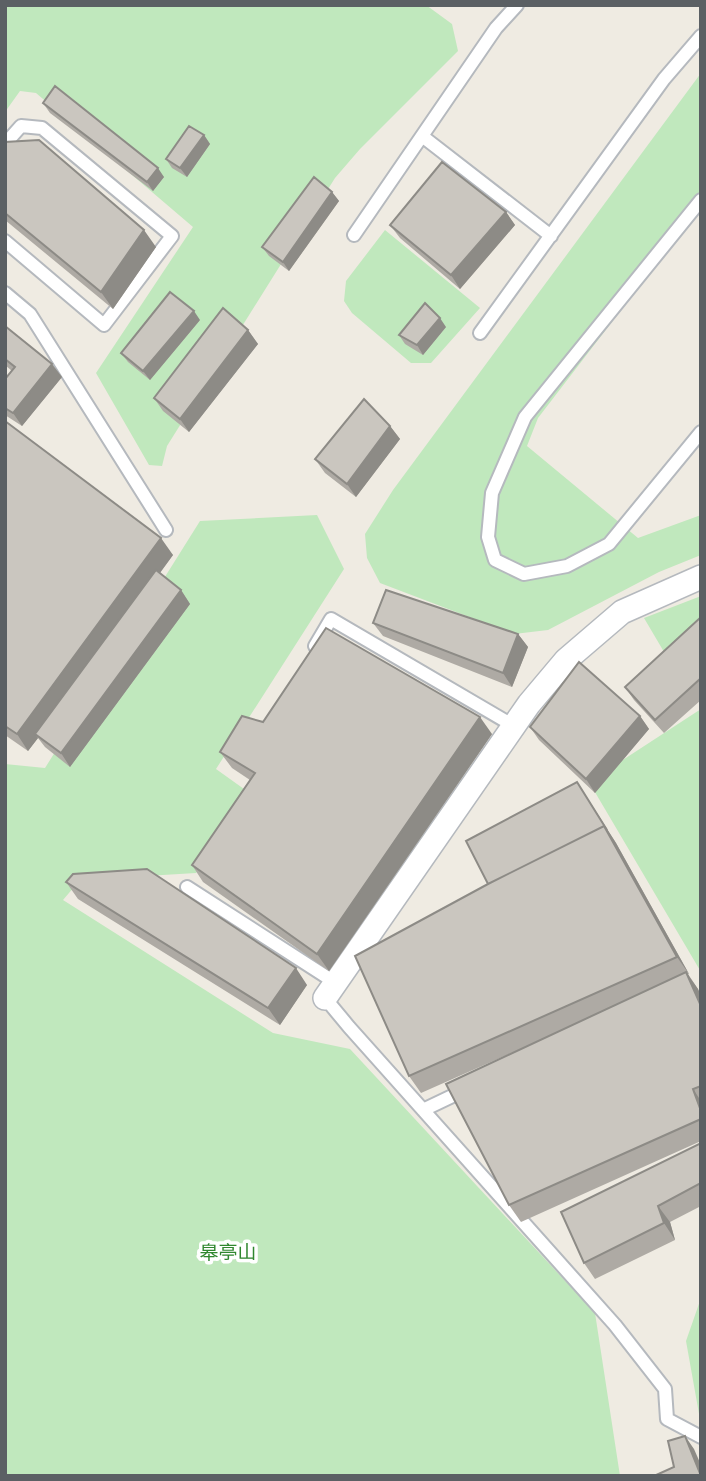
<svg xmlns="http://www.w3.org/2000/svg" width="706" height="1481" viewBox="0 0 706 1481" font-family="'Fira Sans','Noto Sans SC',sans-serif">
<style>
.green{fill:#c0e8bd}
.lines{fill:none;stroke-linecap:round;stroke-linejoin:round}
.lane-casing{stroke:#b5b9be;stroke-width:16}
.street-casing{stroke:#b5b9be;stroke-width:26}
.lane{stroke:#fff;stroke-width:12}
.street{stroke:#fff;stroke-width:23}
.wall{fill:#aeaaa4}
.shaded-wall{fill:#8d8b86}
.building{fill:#cac6bf;stroke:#8d8b86;stroke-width:2}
.labels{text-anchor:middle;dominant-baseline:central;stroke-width:7;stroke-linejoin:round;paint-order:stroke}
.park-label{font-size:19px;fill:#30872f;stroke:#fff}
</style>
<rect width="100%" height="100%" fill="#efebe2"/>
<!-- green -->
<path class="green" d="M5,5H426L452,24L458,51L360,149L335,178L167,446L162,466L149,465L96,373L193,227L36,93L20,91L5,112Z
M701,73V206L538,418L527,446L638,538L701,515V555L659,572L548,630L514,634L380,583L367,558L365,534L393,490Z
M385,230L480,308L431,363H411L352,313L344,301L346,281Z
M317,515L344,569L216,769L251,794L196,873L80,880L63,900L273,1033L350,1049L595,1313L620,1476H5V764L45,768L200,521Z
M701,596V643L667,657L644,618Z
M701,709V972L589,782Z
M701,1298V1425L686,1341Z"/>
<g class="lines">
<!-- lane casing -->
<g class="lane-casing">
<path id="lane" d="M422,136L551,236
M5,144L21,126L42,128L172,236L104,325L5,241
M701,200L525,417L492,493L488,537L495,560L524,574L567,566L609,544L701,432
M354,235L496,28L517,5
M5,293L30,314L166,530
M480,333L664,79L701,36
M315,646L331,619L514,726
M187,887L336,983
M325,998L349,1027L615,1325L665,1389L667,1419L701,1437
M423,1110L467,1089"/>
</g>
<!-- street casing -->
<g class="street-casing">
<path id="street" d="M325,998L529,704L566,660L622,612L701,577"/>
</g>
<!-- lane -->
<use href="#lane" class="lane"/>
<!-- street -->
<use href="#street" class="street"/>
</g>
<!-- wall -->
<path class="wall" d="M43,103L164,177L153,191L50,113Z
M204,135L210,144L187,177L172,168L166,159Z
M5,142L156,247L113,309L5,220Z
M332,192L339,201L289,271L269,256L262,247Z
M506,212L515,225L460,289L400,238L390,225Z
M200,320L150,380L128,362L121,353Z
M5,326L62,377L22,426L5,415V379L12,371L5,365Z
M446,327L423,355L405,344L399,335Z
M248,330L258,344L189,432L163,411L154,398Z
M5,421L173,555L160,573L181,590L190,604L70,767L45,747L38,738L28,751L5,735Z
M390,426L400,439L356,497L325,473L315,459Z
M701,617V700L664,733L634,700L625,687Z
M373,623L518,634L528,647L512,687L383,636Z
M640,716L649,729L595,793L539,740L530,727Z
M263,722L492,734L329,971L203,882L192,865L250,780L232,768L220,752Z
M586,796L616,843L689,974H688L698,989L701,996V1141L521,1222L509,1205L561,1031L421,1093L409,1076L488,884Z
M66,882L307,985L280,1025L78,899Z
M701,1143V1206L670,1222L675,1240L595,1279L584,1263Z"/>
<!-- shaded-wall -->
<path class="shaded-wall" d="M204,135L210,144L187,177L180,168Z
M158,168L164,177L153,191L147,182Z
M332,192L339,201L289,271L283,262Z
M506,212L515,225L460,289L451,275Z
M144,230L156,247L113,309L101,292Z
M194,311L200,320L150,380L143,371Z
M440,318L446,327L423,355L417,345Z
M248,330L258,344L189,432L180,419Z
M52,364L62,377L22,426L13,413Z
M390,426L400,439L356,497L347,484Z
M161,538L173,555L39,737L35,734L38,738L28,751L17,734Z
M181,590L190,604L70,767L61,753Z
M518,634L528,647L512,687L503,673Z
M640,716L649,729L595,793L586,779Z
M480,717L492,734L329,971L317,954Z
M577,782L616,843L689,974L677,957Z
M296,968L307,985L280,1025L268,1008Z
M686,972L698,989L701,996V1006Z
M693,1089L701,1101V1111Z
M658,1206L670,1222L675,1240L664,1223Z
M685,1436L694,1449L701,1465V1476Z"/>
<!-- building -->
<path class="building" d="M55,86L158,168L147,182L43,103Z
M189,126L204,135L180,168L166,159Z
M39,140L144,230L101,292L5,213V142Z
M442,162L506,212L451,275L390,225Z
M314,177L332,192L283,262L262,247Z
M170,292L194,311L143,371L121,353Z
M425,303L440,318L417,345L399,335Z
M223,308L248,330L180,419L154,398Z
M5,326L52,364L13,413L5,408V379L15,367L5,359Z
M364,399L390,426L347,484L315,459Z
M5,421L161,538L17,734L5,726Z
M156,570L181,590L61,753L35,734Z
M386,590L518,634L503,673L373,623Z
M701,617V678L655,720L625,687Z
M326,628L480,717L317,954L192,865L255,773L220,752L242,716L263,722Z
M579,662L640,716L586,779L530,727Z
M577,782L607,830L604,826L488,884L466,841Z
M604,826L677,957L409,1076L355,956L488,884Z
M147,869L296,968L268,1008L66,882L73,874Z
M686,972L701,1006V1086L693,1089L701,1111V1119L509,1205L446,1084Z
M701,1143V1183L658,1206L664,1223L584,1263L561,1212Z
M685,1436L701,1476H654L674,1467L668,1441Z"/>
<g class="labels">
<!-- park labels -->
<g class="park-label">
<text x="228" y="1252">皋亭山</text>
</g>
</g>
<!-- border -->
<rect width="706" height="1481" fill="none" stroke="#5b6064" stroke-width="14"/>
</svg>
